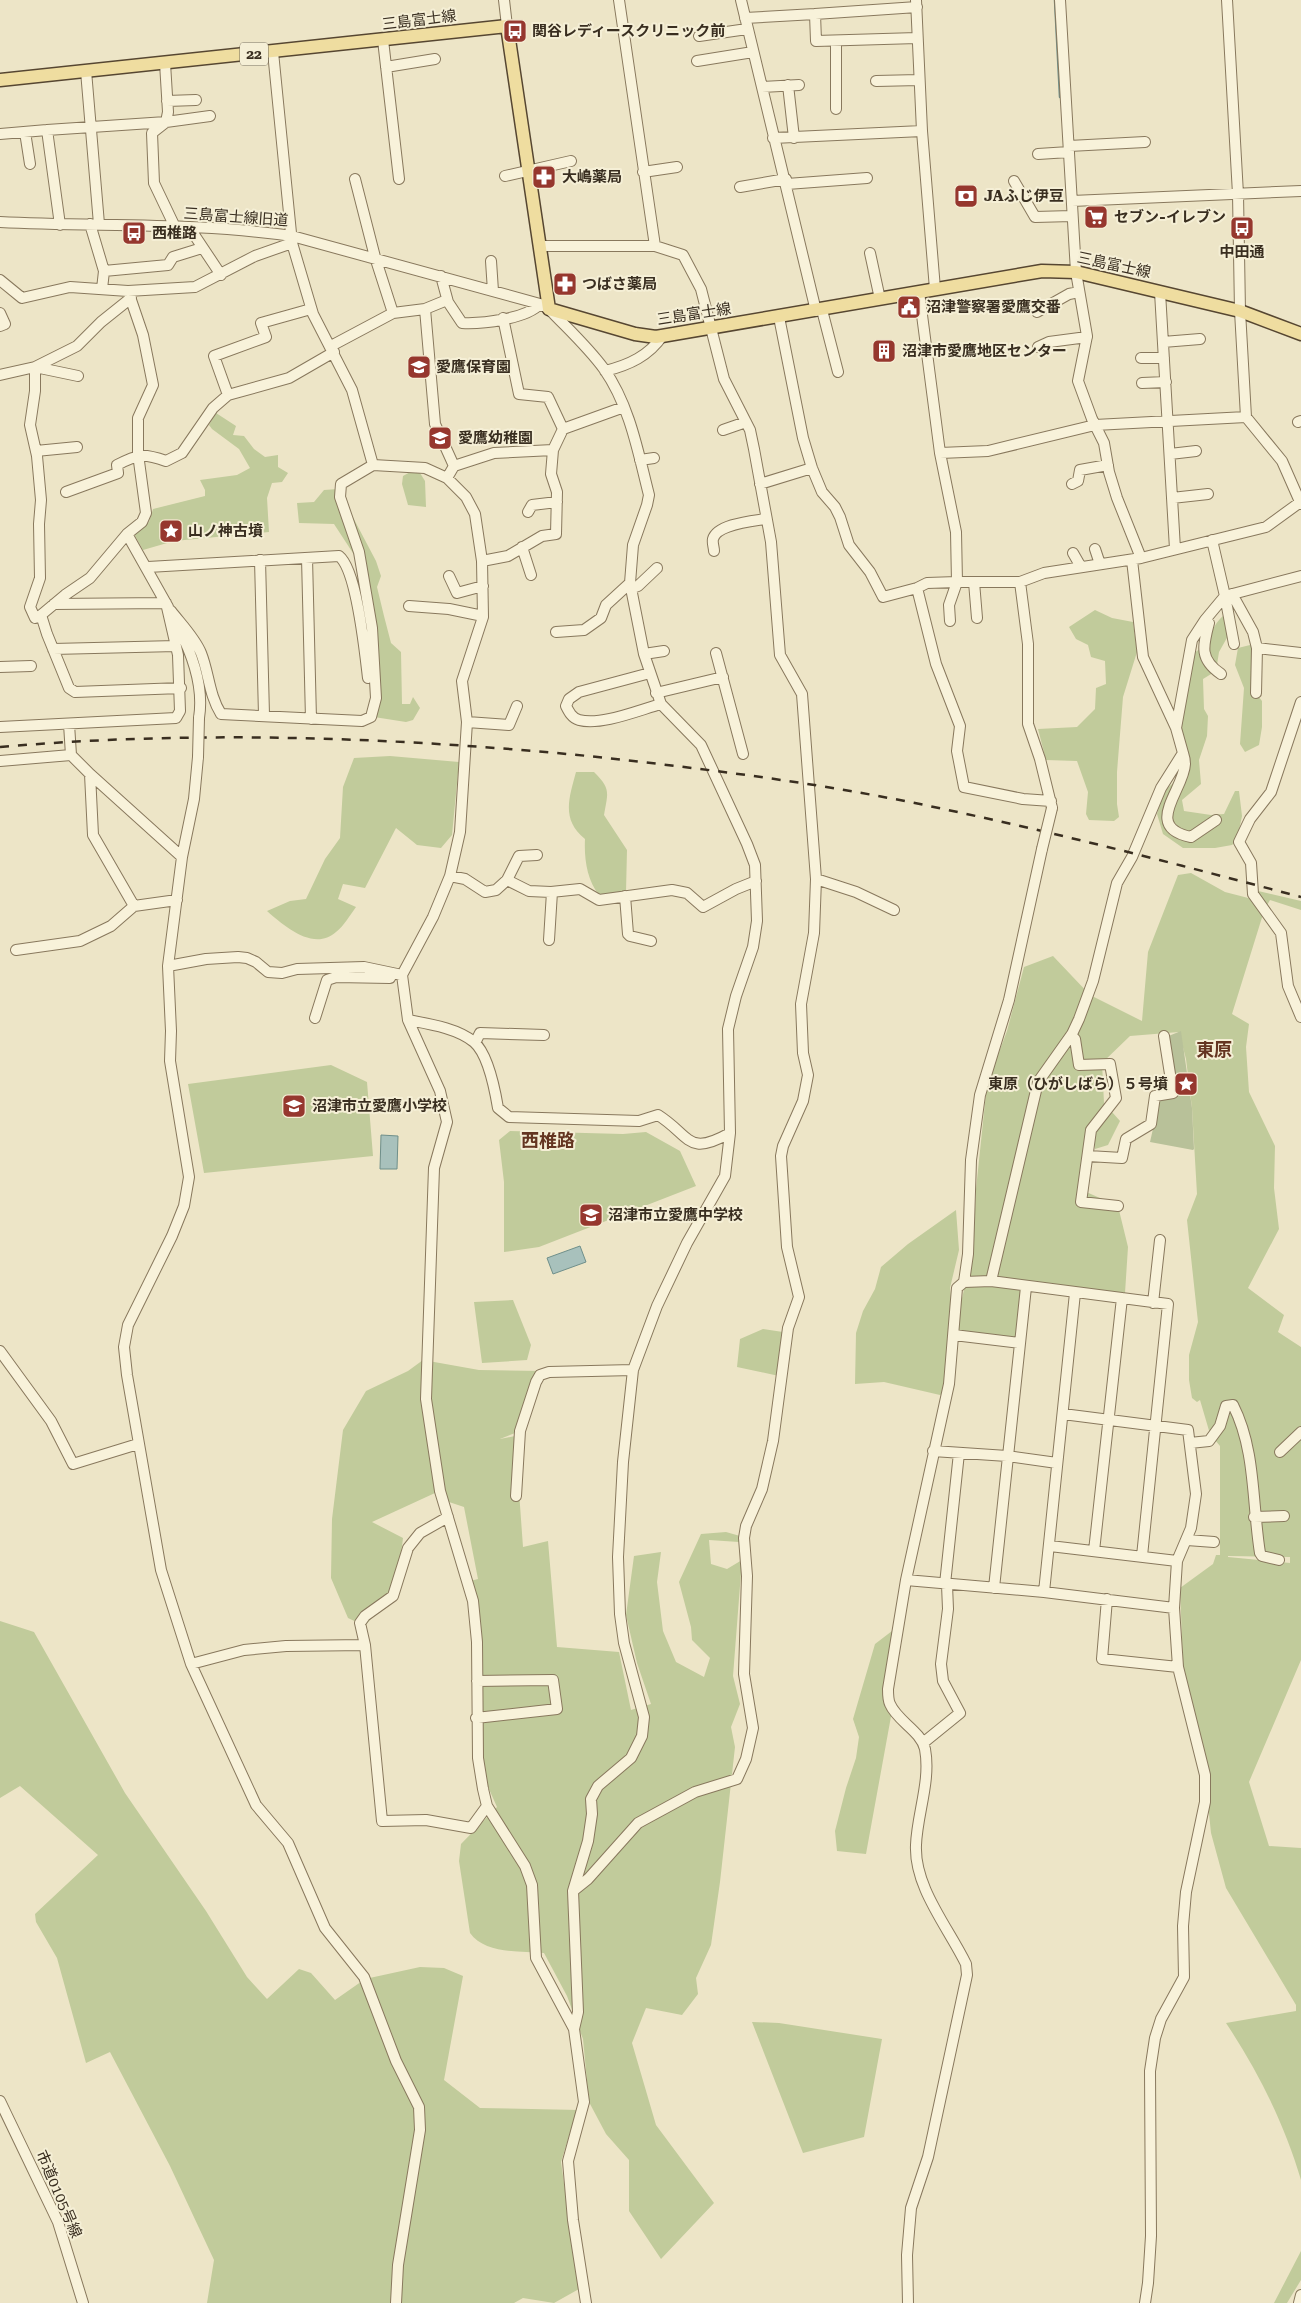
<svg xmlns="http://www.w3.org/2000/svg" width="1301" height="2303" viewBox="0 0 1301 2303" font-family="'Roboto Serif','Noto Sans JP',serif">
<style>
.green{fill:#c1cb9b;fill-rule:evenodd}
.cemetery{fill:#b8c199}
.water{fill:#a8c1bc;stroke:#6f8f8a}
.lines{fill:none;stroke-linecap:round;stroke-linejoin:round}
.stream{stroke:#6f8f8a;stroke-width:2.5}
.minor-casing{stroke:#88785d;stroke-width:12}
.major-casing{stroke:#564631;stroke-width:15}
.minor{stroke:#f8f2da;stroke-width:10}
.major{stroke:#efdda0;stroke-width:12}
.rail{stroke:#392e20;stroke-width:2.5;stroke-dasharray:9 9;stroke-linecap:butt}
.minor-bridge-casing{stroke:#88785d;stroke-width:12;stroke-linecap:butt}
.minor-bridge{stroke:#f8f2da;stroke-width:10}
.labels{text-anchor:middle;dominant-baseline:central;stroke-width:4;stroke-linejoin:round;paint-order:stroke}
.shield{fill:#f5efd6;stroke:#716857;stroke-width:1}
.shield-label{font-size:14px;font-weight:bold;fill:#392e20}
.street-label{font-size:15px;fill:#392e20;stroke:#f5efd6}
.poi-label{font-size:15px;font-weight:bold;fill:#392e20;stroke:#f5efd6;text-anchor:start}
.quarter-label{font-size:18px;font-weight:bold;fill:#643521;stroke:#f5efd6}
</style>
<rect width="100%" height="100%" fill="#ede5c7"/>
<!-- green -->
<path class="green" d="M216,413L236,426L233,435L244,436L254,449L265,457L278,455V467L288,473L282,482L272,483L267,498L269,532L174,541L143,550L134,534L149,522L153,509L205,496V490L200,480L237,475L250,468L239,449L212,429L209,425Z
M412,471L420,473L425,481L426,507L408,505L402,484L403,476Z
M338,489L376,561L381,576L377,587L384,616L391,643L401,652L402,704H410L413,697L420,708L413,720L406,722L374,717L364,570L334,524L299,523L297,503L314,502L324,490Z
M1095,610L1112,618L1133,622L1137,652L1123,697L1117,772V804L1119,817L1114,821L1089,820L1086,814L1088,792L1077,761L1046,760L1038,729L1077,727L1095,709L1096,688L1106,684L1105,661L1091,657L1088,645L1076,639L1069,627Z
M1223,616L1228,636L1219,652L1216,671L1203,679L1204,709L1208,716L1207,736L1199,760L1201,784L1182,800L1184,811L1211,815L1224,814L1235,791H1239L1242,816L1237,840L1232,845L1215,848H1183L1163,834L1157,814L1163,792L1179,778L1182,749L1179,728L1192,654C1213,643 1208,629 1223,616Z
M1250,645L1257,648L1255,692L1262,701V727L1259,745L1245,752L1240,744L1244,688L1235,665L1238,648Z
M390,756L459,762L452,835L441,848L417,845L396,828L365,888L343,884L338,899L356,907C350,915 344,926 336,932C314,952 284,926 267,911L290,901L306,899L325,859L340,838L343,787L354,758Z
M576,772H594C611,789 608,792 604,815L627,850L626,892L599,895C587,880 584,859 585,839C561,820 569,798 576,772Z
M1191,873L1225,892L1256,900L1264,911L1232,1014L1249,1024L1246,1047L1249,1092L1275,1146L1274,1188L1279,1229L1248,1288L1284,1315L1278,1332L1301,1347V1660L1249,1782L1269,1846L1301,1848V2180C1285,2125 1258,2071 1226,2023L1296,2011V2005L1226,1888L1211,1833L1205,1775L1183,1665L1180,1588L1213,1564L1216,1555H1220V1446L1210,1434L1200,1400L1197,1402L1192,1398L1189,1380V1355L1198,1322L1187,1220L1197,1194L1192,1108L1186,1059L1179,1032L1130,1036L1102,1063L1104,1103L1120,1121L1108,1145L1095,1149L1092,1133L1084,1191L1118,1206L1128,1247L1125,1293L1026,1287L1019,1340L954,1331L973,1253L976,1189L987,1084L1007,1031L1024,967L1053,956L1090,995L1142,1021L1148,952L1178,875ZM1228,1556L1290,1557V1563L1228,1557Z
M1254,890L1301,901V910L1270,900L1265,909Z
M331,1065L367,1082L373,1156L204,1173L188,1084Z
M510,1131L623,1134L646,1132L680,1151L696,1186L539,1247L504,1252V1182L499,1140Z
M956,1210L959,1250L950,1288L954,1337L945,1392L940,1395L884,1382L855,1384L856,1333L863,1311L875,1289L881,1267L908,1244Z
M513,1300L531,1345L527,1360L482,1363L474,1302Z
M763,1329L783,1332L779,1376L737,1367L740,1339Z
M423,1360L479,1370L542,1371L515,1433L500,1439L515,1436L523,1547L548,1541L557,1647L619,1652L631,1710L651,1704L637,1663L626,1615L634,1556L661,1552L657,1582L663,1631L676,1662L704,1677L710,1658L692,1640L691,1627L679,1582L701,1534L726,1532L740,1536L739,1542L709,1540L711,1564L727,1569L742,1560L733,1676L740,1704L731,1727L735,1747L720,1882L711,1945L696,1978L698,1994L682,2015L646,2008L632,2043L656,2125L714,2203L661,2259L629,2211V2160L606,2134L589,2102L583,2039L567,1996L544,1953C520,1951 485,1954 470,1933L459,1861L461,1844L497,1807L485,1780L470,1581L478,1579L464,1507L443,1500L435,1493L372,1522L403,1538L397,1588L365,1626L348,1618L331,1578L332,1519L343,1430L366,1391L408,1371Z
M0,1621L34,1632L125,1793L206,1911L247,1977L267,1999L299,1969L311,1973L335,2000L365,1979L420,1967L444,1968L463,1976L444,2080L480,2108L579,2110L572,2126L561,2162L579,2289L554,2303L523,2298L514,2303H207L214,2260L170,2166L110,2052L86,2063L57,1958L36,1922L35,1914L98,1855L20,1786L0,1798Z
M892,1631L897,1652L889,1695L892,1711L866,1854L837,1851L835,1831L846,1788L856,1758L859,1737L853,1719L875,1644Z
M752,2022L779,2023L882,2039L864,2137L803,2153Z
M1301,2251V2280L1287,2303H1274Z"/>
<!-- cemetery -->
<path class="cemetery" d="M1181,1031L1192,1108L1194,1149L1193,1150L1150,1142L1160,1098L1175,1094L1166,1037Z"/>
<!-- water -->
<path class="water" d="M381,1135L398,1136L397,1169H380Z
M580,1246L586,1262L553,1274L547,1258Z"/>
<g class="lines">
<!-- stream -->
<path class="stream" d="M1055,0L1060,97"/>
<!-- minor casing -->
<g class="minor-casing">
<path id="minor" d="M504,0L507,26
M741,0L816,311
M916,0L922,131L935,289
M1060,0L1076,272L1087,336L1078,381L1092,419L1104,443L1109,472L1117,498L1141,558
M1227,0L1238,194L1240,311L1246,417L1282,461L1301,504
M745,18L815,14
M699,36L747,29
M917,38L816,41L815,14L917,7
M383,40L399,179
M836,41V109
M273,52L292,243L313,314L352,390L373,465L425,468L447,478L466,497L475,514L482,561L483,617L462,681L467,722L460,832L450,876L433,917L402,975L408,1020L440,1091L447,1122L434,1168L426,1399L440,1491L473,1601L477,1642L478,1758L483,1789L487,1806L525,1866L532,1885L536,1958L574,2029
M697,61L753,52
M165,63L168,112L166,122L152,133L154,183L175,227
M386,67L435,59
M86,71L99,224
M876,81L919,80
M788,85L794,138
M762,87L799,85
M167,101L196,100
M25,132L30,164
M0,134L47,130
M773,138L922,131
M1069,146L1145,142
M1038,154L1069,152
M643,172L677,167
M505,176L571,161
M355,179L375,257L393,313L425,309L435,424L454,466L447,478
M1014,181L1035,217L1072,216
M787,184L867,178
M740,187L786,179
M1072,201L1301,191
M0,222C97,227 195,222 292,236L540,304L549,309C568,329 588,347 604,369C630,406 638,452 649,495L647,505L633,545L630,583L644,654L661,704L701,745L747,844L755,865L757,921L753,947L736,996L728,1029L730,1133L725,1176L687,1243L657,1306L633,1370L623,1462L618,1557L620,1614L624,1643L644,1717L642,1736L631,1758L598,1786L591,1799L592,1814L588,1841L573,1891
M90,224L104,271
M60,225L47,130L166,122L210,116
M189,227L221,275
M540,246H655L619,0
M870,253L880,299
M491,261L493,291
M441,276L448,302L462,323C482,324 526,319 540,304
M0,280L22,298L70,287L128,291L195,287L255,256L292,243
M102,289L104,271L168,265L173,257L202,248
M128,291L143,335L153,385L138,418V454L146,513L142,522L127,534L90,578L65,595L41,615L47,634L69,688L75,692L181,688
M919,292L940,453L956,532L957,582H1020L1028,644V724L1040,759L1052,808
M1160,292L1175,549
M425,309L447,300
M822,310L838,372
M1037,312L1069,294L1079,292
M0,313L5,324L0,326
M779,317L803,438L812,468L822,492L835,507L840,517L849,545L870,572L883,597L917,588L927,583L957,582L949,605L950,621
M503,318L519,394L548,397L563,429
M1163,342L1200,339
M331,346L393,313
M1038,347L1049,342L1087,337
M1141,358H1164
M35,367L77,346L101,322L131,298
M35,367L78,376
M605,371C629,365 649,356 663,335
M0,375L35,367V391L30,425L37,456L41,500L39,524L40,578L30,607L35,618L41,615
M1142,383L1166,382
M228,395L214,356L266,337L261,323L311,309
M1298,422L1301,421
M723,430L746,422
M36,451L77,447
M940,453L988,451L1095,425L1246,417
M1170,454L1196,451
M640,460L654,458
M454,466L494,453L553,450
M760,484L812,468
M1072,484L1078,481L1080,470L1108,465
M66,492L118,473L117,465C138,454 143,453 166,461L182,453L213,408L228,395L289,378L334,352
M1172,498L1208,494
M528,512L532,505L557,502
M127,534L168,607
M522,547L531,575
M1095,549L1100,564
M714,551C714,547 712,543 713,539C717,524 753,521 765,519
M1073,553L1081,567
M307,558L311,719
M260,560L264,715
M482,561L508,556L542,536L556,534L557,492L551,474L553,450L563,429L624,407
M148,567L339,556C357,570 365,653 368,678
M449,576L457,593L483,586
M974,582L977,618
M1020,582L1044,573L1141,558L1266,527L1299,503
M917,588L936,664L960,726L957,751L964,787L1023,799L1051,801
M630,589L638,586L657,568
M1232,594L1253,632L1257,648L1301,653
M409,606L449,609L483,616
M171,611C181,624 195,638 201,653C209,673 209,695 221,714L362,721L371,717L376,698L372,628L359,552L340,497L341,484L373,465
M1205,620L1209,623C1203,646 1199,659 1221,674
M179,629C193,656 204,687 199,718
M556,632L584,630L601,618L606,605L630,583
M1234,644L1225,596L1301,576
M53,649L176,646
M716,653L743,754
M644,654L664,651
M0,667L31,666
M650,673L579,692L569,699L566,706C569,712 572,718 579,720C601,726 639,710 661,704
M656,693L723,677
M1256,693L1257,648
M1301,702L1271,792L1250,819L1239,842L1251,863L1253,894L1281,933L1288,986L1301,1017
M467,722L509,725L517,706
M69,724L71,755L90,774L182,857
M0,727L176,718L180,711L178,655L166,603L54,604
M1176,728L1192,640L1205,620L1225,596L1212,540
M1183,753C1184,756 1185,761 1185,764C1184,790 1142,827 1191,837L1216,820
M198,757L194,799L182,857L168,966L171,1031L170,1061L189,1177L184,1206L172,1236L128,1325L124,1347L127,1375L161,1570L191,1664L256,1805L288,1843L325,1928L364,1977L396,2061L419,2107L420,2130L398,2265L396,2303
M0,761L71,755
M90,774L93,835L134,906
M450,876L465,879L485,892L496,890L507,880L529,891L551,892L580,889L599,900L672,890L687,893L703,907L736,889L756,881
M816,879L856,892L894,910
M507,880L519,856L537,855
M625,896L628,934L630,936L651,941
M549,940L552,892
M16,950L80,941L111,926L134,906L177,900
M168,966L206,959L238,957L247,958L256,962L268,972L282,973L297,969L364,967L402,975
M315,1018L327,980L336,977L390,978L392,974
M408,1020C429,1024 457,1028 474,1042C488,1054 495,1090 498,1108L509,1117L639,1121L658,1115C691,1136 687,1157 730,1133
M1071,1036L1075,1039L1079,1065L1110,1064L1116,1098L1091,1130L1081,1202L1118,1206
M475,1043L480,1033L544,1035
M1088,1156L1122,1158L1126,1139L1151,1124L1155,1096L1173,1093L1164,1036
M991,1281L1038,1082L1072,1034L1079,1019L1093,981L1117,883L1132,857L1161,788L1183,753L1176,728L1143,657L1132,560
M964,1282L968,1254L971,1160L980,1095L1009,1000L1042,849
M1153,1303L1160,1240
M954,1335L1020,1343
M0,1351L51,1421L73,1464L138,1444
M1063,1414L1188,1430L1196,1494L1191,1528L1177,1561
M1190,1443L1209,1441L1220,1426L1226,1406L1233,1405C1256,1450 1252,1504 1260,1553L1262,1556L1279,1560
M933,1451L1007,1456L1057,1463
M1280,1452L1301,1432
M516,1496L520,1431L536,1382L540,1375L549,1372L633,1370
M1254,1517L1284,1516
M1187,1540L1214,1542
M1050,1546L1177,1561L1174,1608L1178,1667L1205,1775V1802L1186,1892L1183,1926L1184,1977L1161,2019L1155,2038L1150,2071L1151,2236L1148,2283L1145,2303
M1094,1551L1122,1298
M906,1580L1044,1592L1174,1608
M945,1584L959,1453
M994,1588L1026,1287
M1044,1592L1075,1293
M1107,1599L1102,1659L1178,1667
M365,1645L360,1623L365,1616L393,1596L408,1548L420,1533L448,1517
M191,1664L244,1650L286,1646L365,1645L382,1821L426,1820L471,1828L487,1806
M476,1718L557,1709L553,1680L477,1681
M923,1743L960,1713L943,1681L941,1664L948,1609L947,1585
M0,2101L58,2222L83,2303
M586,2303L573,2220L568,2161L584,2102L574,2029L578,2012L573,1891L588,1879L638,1823L695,1792L737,1779L746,1759L753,1728L744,1674L747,1576L744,1538L746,1526L762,1489L773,1441L788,1328L799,1297L787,1247L781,1156L783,1146L803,1101L808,1075L803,1053L801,1004L814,933L816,879L802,694L780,655L771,542L754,449L750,430L724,379L701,289L683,255L655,246
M908,2303L907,2255L911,2208L928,2157L967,1975L966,1964C948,1927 914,1887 916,1845C917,1814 931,1781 925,1749C921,1731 897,1721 890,1704C888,1700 888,1694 888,1689L906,1580L949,1384L957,1288L964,1282L991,1281L1168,1304L1142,1556
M1299,2303L1301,2295"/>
</g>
<!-- major casing -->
<g class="major-casing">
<path id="major" d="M0,80L507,26L549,309L635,334L656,337L1042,271L1076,272L1240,311L1301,334"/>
</g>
<!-- minor -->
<use href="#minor" class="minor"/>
<!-- major -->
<use href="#major" class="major"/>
<!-- rail -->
<path class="rail" d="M0,747C196,730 392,737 588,756C708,769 829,784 948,810C1066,835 1184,866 1301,897"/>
<!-- minor-bridge casing -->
<g class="minor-bridge-casing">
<path id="minor-bridge" d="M198,757L199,718
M1042,849L1052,808"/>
</g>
<!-- minor-bridge -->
<use href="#minor-bridge" class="minor-bridge"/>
</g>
<!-- icons -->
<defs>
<g id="bus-square" transform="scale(1.25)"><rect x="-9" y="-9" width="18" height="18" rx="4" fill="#96372e" stroke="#f5efd6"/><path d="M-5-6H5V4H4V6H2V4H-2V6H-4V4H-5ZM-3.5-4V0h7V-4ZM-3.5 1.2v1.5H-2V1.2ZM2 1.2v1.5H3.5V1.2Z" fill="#fff"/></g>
<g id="pharmacy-square" transform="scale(1.25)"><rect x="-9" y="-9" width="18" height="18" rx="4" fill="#96372e" stroke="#f5efd6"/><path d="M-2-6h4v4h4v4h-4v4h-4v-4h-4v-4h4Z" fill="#fff"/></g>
<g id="bank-square" transform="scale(1.25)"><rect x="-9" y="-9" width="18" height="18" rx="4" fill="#96372e" stroke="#f5efd6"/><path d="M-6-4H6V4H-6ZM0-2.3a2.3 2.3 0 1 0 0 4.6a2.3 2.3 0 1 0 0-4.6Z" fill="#fff"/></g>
<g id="supermarket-square" transform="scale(1.25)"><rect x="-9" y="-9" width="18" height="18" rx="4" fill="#96372e" stroke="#f5efd6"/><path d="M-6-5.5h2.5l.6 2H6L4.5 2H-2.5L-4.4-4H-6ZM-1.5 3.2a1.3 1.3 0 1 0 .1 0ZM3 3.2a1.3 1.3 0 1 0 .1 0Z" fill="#fff"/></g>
<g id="civic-square" transform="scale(1.25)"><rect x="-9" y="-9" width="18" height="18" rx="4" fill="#96372e" stroke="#f5efd6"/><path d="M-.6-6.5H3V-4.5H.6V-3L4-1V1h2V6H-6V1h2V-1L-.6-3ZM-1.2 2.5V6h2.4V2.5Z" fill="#fff"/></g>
<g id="building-square" transform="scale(1.25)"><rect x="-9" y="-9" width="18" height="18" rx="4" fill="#96372e" stroke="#f5efd6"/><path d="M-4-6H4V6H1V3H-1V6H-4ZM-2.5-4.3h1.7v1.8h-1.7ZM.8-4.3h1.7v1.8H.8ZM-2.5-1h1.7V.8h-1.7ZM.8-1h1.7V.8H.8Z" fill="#fff"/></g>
<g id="school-square" transform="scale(1.25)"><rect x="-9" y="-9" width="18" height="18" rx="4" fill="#96372e" stroke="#f5efd6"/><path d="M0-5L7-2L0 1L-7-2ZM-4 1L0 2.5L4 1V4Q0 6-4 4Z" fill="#fff"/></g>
<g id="sight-square" transform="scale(1.25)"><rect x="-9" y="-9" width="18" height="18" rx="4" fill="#96372e" stroke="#f5efd6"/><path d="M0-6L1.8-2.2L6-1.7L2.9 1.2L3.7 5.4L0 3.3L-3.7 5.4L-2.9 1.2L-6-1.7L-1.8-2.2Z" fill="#fff"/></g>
</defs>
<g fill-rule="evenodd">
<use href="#bus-square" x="515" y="31"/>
<use href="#pharmacy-square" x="544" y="177"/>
<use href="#bank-square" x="966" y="196"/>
<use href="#supermarket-square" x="1096" y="217"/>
<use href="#bus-square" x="1242" y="228"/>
<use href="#bus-square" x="134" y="233"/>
<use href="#pharmacy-square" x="565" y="284"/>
<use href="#civic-square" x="909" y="307"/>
<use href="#building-square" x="884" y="351"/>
<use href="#school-square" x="419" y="367"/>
<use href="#school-square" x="440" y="438"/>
<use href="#sight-square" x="171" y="531"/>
<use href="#sight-square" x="1186" y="1084"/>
<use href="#school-square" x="294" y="1106"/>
<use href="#school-square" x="591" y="1215"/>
</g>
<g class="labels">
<!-- shield labels -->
<rect class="shield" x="240" y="42.5" width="28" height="23" rx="4"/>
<g class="shield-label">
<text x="254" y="54">22</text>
</g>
<!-- street labels -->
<g class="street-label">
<text transform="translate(419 20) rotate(-7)">三島富士線</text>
<text transform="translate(236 217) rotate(4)">三島富士線旧道</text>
<text transform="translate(1114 265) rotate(12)">三島富士線</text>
<text transform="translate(694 314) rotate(-9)">三島富士線</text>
<text transform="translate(59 2194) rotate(67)">市道0105号線</text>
</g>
<!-- poi labels -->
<g class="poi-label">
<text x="532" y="31">関谷レディースクリニック前</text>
<text x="562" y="177">大嶋薬局</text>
<text x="984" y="196">JAふじ伊豆</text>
<text x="1114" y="217">セブン-イレブン</text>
<text x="152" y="233">西椎路</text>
<text x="1242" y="252" text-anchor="middle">中田通</text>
<text x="582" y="284">つばさ薬局</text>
<text x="926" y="307">沼津警察署愛鷹交番</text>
<text x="902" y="351">沼津市愛鷹地区センター</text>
<text x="436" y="367">愛鷹保育園</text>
<text x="458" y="438">愛鷹幼稚園</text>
<text x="188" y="531">山ノ神古墳</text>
<text x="1168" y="1084" text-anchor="end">東原（ひがしばら）５号墳</text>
<text x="312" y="1106">沼津市立愛鷹小学校</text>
<text x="608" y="1215">沼津市立愛鷹中学校</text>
</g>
<!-- quarter labels -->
<g class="quarter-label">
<text x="1214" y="1049">東原</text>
<text x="548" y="1140">西椎路</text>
</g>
</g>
</svg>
